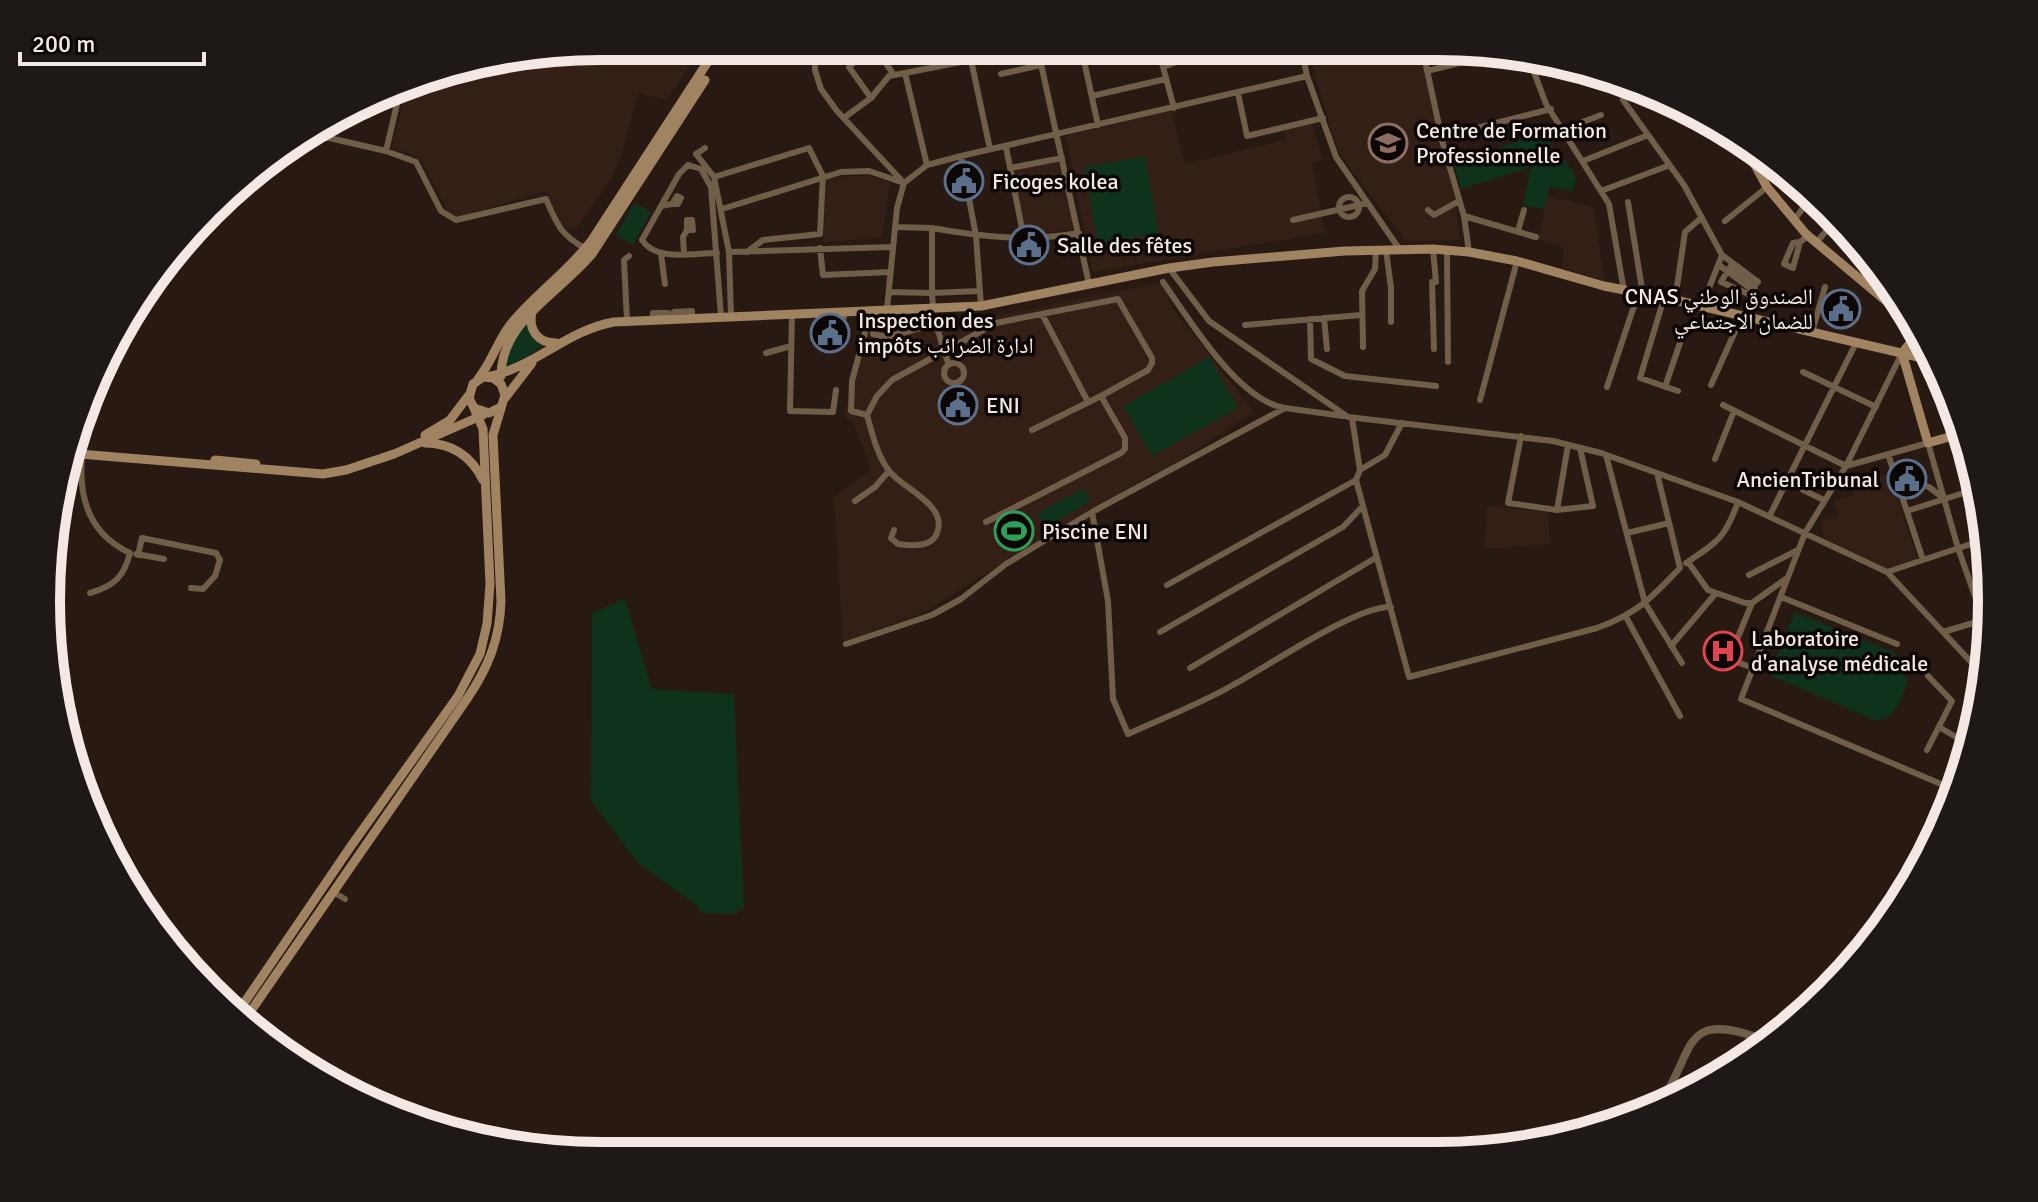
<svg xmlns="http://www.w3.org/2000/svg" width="2038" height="1202" viewBox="0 0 2038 1202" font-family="Signika,'Noto Naskh Arabic',sans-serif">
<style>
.built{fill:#341f17}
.green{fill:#0e321c}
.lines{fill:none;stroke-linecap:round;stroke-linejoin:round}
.minor{stroke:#705e49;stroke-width:6}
.tertiary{stroke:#705e49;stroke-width:8}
.secondary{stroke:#a08461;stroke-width:9}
.labels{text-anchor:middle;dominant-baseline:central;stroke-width:7;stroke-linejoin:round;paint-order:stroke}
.poi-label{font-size:22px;fill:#f3e8e4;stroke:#0c0604;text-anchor:start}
.rim{fill:none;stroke:#f3e8e4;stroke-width:10}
</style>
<rect width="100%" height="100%" fill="#281913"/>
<!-- built -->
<path class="built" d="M601,46H705L666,100L638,93L621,157L611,179L575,230L559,225L546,191L465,215L457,217L449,214L422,162L411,154L392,148L407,84L423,75Z
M1307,47H1420L1456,200L1459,240L1406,241L1343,159L1334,140Z
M1171,110L1185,164L1285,140L1284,130L1312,124L1323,160L1312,163L1325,233L1092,272L1066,136Z
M1059,161L1074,229L1026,236L1013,170Z
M868,175L890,183L882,238L823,242L827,178Z
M1547,195L1593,207L1605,281L1562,268L1564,247L1539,239Z
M1163,282L1173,309L1254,412L1164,471L1156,472L1052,532L925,612L843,642L834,498L871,469L853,422L844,416L867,322L915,321L920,331L951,316L955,323L964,319L990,317Z
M1890,473L1917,558L1884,569L1824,542L1821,521L1838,515L1834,501L1854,495L1851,484Z
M1487,506L1548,512L1550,544L1484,549Z"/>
<!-- green -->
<path class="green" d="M1542,134L1549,140L1559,162L1567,161L1570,169L1573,170L1576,177L1573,191L1550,186L1544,209L1523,205L1531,167L1461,189L1453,162Z
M1145,156L1159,233L1098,244L1084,167Z
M634,203L651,212L633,245L616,235Z
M528,319L543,345L528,356L505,368L510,345Z
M1209,357L1238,408L1152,456L1123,406Z
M1084,488L1091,501L1046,527L1038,513Z
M625,599L652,689L734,694L744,909H738L737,914L701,913L699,907L638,863L591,801L592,613Z
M1795,612L1895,653L1908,680C1902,698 1897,717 1876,721L1769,675Z"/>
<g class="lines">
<!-- minor -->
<path class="minor" d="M784,46L814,53
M815,46V70L821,89L837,111L904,183L927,165L961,156L1307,76
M1081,47L1098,125
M1157,47L1163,67
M1301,47L1307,76L1336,157L1400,250
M1422,47L1443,144L1464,216L1469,252
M876,49L894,75
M1038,50L1089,284
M858,59L849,67L871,98
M814,63L825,61L848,46
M1531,64L1546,104L1609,204L1624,291
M1427,71L1500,53
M1001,74L1041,65
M1238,93L1247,136L1323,118
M1092,96L1166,79
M1623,100L1684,185L1722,255L1702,306
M1174,108L1163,67L1216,47
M845,117L871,98L889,76L905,73
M1564,129L1601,115
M1469,130L1551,109
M312,134L386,151L416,162L441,211L456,220L546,199C557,225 561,235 586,249
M325,138L328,126
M1006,147L1024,239
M705,148L696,154L714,177
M386,151L401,87
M961,156L976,236L981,306
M1583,161L1648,135
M927,165L905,73L971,60L990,149
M1010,168L1062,158
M1601,191L1670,165
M1339 207a10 10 0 1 1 20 0a10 10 0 1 1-20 0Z
M1628,202L1643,295
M661,206L672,204L677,196L681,198L678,204H672
M722,209L841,172L869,171L904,183L897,208L887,309
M1428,210L1434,215L1459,201
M1464,216L1536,237
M1293,220L1368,203
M1794,220L1813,195
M1725,221L1767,187
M932,228C982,237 1028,242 1079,233
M1518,231L1524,210
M1800,242L1793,243L1784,264L1793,268L1800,242L1808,236
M1816,243L1837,218
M820,248L823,275L890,272
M1433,249L1436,282H1432L1434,349
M1386,250L1391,288V322
M1447,250L1448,362
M729,252L892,247
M684,253L683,237L687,230V220H692L693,230H687
M717,253C694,253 656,262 642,240L679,174L688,165L701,169L711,187L721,316
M661,254L665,284
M1722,255L1758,282
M1719,265L1754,291L1755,286L1730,267L1721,282L1753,296L1754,291
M1169,268L1209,321L1348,417L1553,441L1601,453L1738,502L1887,572L1985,677
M1163,282C1189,319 1238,401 1285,408
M889,292L932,293V228L895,227
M1664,298L1640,378L1678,391
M1675,300L1685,232L1700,219
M923,308C927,315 931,318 935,324C940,332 943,353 949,364
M933,308L932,293L979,291
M871,310L852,381L851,411L867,415C872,433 878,459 891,473C906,490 948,506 937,533C932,548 911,546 898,544L891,538L894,530
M816,312L821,319L844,317L840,311
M792,313L790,411L833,412L836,390
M1042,314L1088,402
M731,316L729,252L714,177L809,148L823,176L820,234L763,240L747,252
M674,318V312L692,311V318
M1324,318L1327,349
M653,319V313H668V318
M1310,319L1311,359L1345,376L1436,386
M627,320L624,260L629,256
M1245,325L1361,315
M1812,332L1825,287
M873,334L887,337L935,324
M1363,347L1362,291L1375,269L1376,250
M766,353L791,346
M1902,353L1846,466L1805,533L1741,699L1948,787
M944 373a10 10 0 1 1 20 0a10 10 0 1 1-20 0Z
M1803,372L1876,407
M1711,385L1742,316
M1607,387L1638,294
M1665,387L1682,337
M1480,400L1517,261
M1723,405L1846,466L1928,443L1958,548L1989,636
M867,415L877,396L892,380L996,323L1118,299L1152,358V363L1148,370L1101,396L1125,438V449L1121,453L986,522
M1352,418L1360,470
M1402,423L1385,455L1360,470L1356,480L1409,677L1597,628C1638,613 1650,599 1680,568L1657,473
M1032,430L1101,396
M1521,436L1508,503L1557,510L1593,506L1580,448
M83,449C77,493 87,533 130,553C124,577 114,586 90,593
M1888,454L1923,560
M1606,455L1645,603L1682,663
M1715,459L1734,411
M1914,473L1917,483L1929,487L1942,497
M1803,490L1824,500
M855,501L875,487L889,471
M1557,510L1568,445
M1907,511L1976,489
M1092,512L1108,601L1113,699L1128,734C1163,718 1200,704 1233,685C1267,667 1357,605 1391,607
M1770,515L1856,343
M1627,533L1669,523
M136,554L164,559
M138,555L142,538L216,553L220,560L215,576L203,589L191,588
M1688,562L1708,590L1745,603H1752L1787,578
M1686,563C1718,542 1725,538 1738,502
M1887,572L1986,539
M1749,575L1798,550
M1167,585L1356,480
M1781,597L1897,644
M1752,603L1729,659L1753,668
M1626,617L1680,716
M1160,632L1343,527L1363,506
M1943,632L1990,618
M846,644L932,615L961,599L1006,564L1092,512L1285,408L1343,416
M1671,646L1716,593
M1190,668L1377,557
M1939,727L1968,744
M1927,750L1952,701L1928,676
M333,892L345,899"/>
<!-- tertiary -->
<path class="tertiary" d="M1872,942L1975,731
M1657,1108C1698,1051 1677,1007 1767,1041"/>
<!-- secondary -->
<path class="secondary" d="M1720,127L1757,159L1791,177
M1748,152L1767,187L1806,234L1916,326
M532,312C528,330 538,343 556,343
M1902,353L1928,443L1963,433
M1902,353L1919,332
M501,376C501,321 560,293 592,254L705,80
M487,377C534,368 567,330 614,322L981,306L1169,268L1213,262L1345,251L1433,249L1469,252L1517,261L1604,286L1675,300L1935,361L1983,513
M478,379C492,362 497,342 510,325C535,294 568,272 592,240L718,46
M505,398L532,363
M425,435L450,420L469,395
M425,443C452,443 471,456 483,480
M67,453L323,474L346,470L394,454L483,415
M215,460L256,464
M238,1012L351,846L458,696L480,654L487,624L490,584L483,429L474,408
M246,1018L467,699C488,668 500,639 501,601L493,435L505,395L501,384L493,378L483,377L473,384L469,398L474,408L489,413L501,407"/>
</g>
<!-- icons -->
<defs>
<g id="university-ring" transform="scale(2)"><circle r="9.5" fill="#0c0604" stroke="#8d6e63" stroke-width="1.5"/><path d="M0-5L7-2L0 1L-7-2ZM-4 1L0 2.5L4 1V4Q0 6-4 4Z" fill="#8d6e63"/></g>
<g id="civic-ring" transform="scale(2)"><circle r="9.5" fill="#0c0604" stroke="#5c6f8a" stroke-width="1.5"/><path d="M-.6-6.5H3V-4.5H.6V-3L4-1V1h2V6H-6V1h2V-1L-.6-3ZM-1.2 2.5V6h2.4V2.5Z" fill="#5c6f8a"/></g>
<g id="stadium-ring" transform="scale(2)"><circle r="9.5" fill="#0c0604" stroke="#2e9e5b" stroke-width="1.5"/><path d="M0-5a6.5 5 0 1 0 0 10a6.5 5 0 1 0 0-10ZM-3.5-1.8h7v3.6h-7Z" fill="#2e9e5b"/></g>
<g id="hospital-ring" transform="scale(2)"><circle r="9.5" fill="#0c0604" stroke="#e0444e" stroke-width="1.5"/><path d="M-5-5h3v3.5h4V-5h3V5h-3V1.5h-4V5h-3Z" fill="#e0444e"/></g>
</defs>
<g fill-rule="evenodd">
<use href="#university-ring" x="1388" y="143"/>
<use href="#civic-ring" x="964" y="181"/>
<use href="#civic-ring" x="1029" y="245"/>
<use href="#civic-ring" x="1841" y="309"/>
<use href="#civic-ring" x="830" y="333"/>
<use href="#civic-ring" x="958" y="405"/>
<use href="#civic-ring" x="1907" y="479"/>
<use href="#stadium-ring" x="1014" y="531"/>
<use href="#hospital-ring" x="1723" y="651"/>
</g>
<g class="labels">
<!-- poi labels -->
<g class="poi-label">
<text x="1416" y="130">Centre de Formation<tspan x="1416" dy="25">Professionnelle</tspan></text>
<text x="992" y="181">Ficoges kolea</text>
<text x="1057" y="245">Salle des fêtes</text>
<text x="1813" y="296" text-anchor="end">CNAS الصندوق الوطني<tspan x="1813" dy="25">للضمان الاجتماعي</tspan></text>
<text x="858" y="320">Inspection des<tspan x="858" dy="25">impôts ادارة الضرائب</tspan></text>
<text x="986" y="405">ENI</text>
<text x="1879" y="479" text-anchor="end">AncienTribunal</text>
<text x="1042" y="531">Piscine ENI</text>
<text x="1751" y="638">Laboratoire<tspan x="1751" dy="25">d'analyse médicale</tspan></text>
</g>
</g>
<!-- crop -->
<path d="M0 0H2038V1202H0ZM601 60H1437A541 541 0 0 1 1978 601V601A541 541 0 0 1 1437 1142H601A541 541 0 0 1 60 601V601A541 541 0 0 1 601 60Z" fill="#1e1816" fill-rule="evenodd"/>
<path class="rim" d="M601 60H1437A541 541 0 0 1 1978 601V601A541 541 0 0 1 1437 1142H601A541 541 0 0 1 60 601V601A541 541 0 0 1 601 60Z"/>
<!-- scale -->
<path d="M20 52v12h184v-12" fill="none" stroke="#f3e8e4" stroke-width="4"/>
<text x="32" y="52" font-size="24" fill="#f3e8e4" stroke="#0c0604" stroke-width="6" paint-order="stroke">200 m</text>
</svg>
